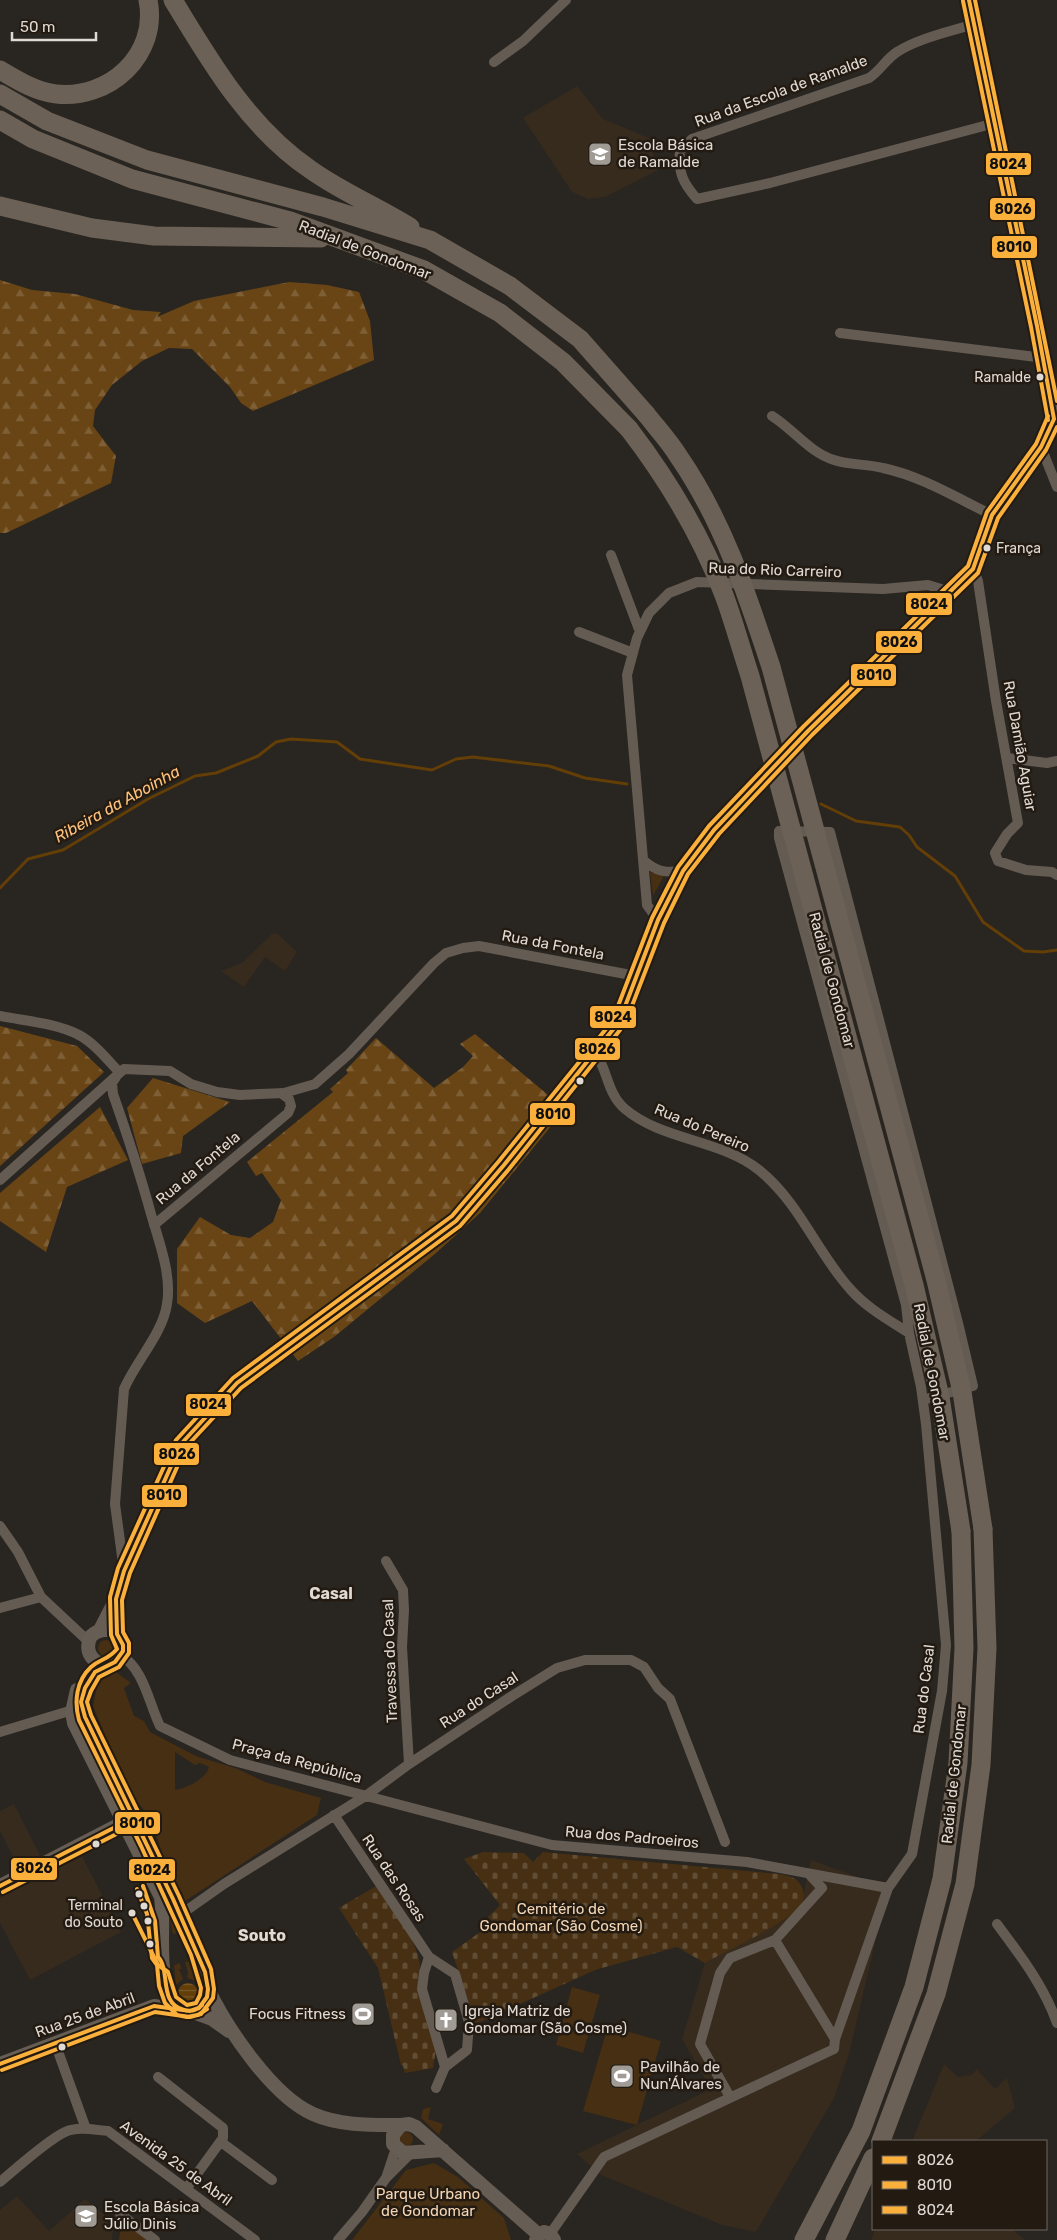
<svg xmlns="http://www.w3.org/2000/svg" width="1057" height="2240" viewBox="0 0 1057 2240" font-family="Rubik,sans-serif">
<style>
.built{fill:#372b1e}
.forest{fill:url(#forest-firs)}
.cemetery{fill:url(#cemetery-stones)}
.green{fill:#462f13;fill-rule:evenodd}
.water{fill:url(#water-rules)}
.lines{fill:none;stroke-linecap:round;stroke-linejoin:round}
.stream{stroke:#633e07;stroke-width:3}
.street{stroke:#645b53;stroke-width:10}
.secondary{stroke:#665d54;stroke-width:14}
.highway{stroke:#6b6156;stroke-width:19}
.highway-bridge{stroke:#6b6156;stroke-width:19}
.bus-1-casing{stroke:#231b12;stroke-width:8}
.bus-2-casing{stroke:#231b12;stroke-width:8}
.bus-3-casing{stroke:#231b12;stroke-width:8}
.bus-1{stroke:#fbb03b;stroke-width:4}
.bus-2{stroke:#fbb03b;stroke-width:4}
.bus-3{stroke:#fbb03b;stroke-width:4}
.bus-dot{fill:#e0dad4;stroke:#231b12;stroke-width:2}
.labels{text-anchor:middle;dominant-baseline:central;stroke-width:5;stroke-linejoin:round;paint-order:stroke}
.bus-label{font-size:14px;fill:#e0dad4;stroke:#231b12;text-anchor:end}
.street-label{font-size:15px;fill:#e0dad4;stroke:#231b12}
.poi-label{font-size:15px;fill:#e0dad4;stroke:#231b12;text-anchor:start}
.park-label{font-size:15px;fill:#f4d6b5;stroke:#231b12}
.water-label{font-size:16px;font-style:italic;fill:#fec17b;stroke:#231b12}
.neighbourhood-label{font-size:16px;font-weight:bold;fill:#e0dad4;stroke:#231b12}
.line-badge{stroke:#231b12;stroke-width:2}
.pale-badge-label{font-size:14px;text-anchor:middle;font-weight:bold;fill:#111}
</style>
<defs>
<pattern id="forest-firs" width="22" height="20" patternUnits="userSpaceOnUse" patternTransform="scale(1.25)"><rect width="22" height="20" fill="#694515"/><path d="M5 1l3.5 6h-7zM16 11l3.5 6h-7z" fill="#7e5f36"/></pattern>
<pattern id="cemetery-stones" width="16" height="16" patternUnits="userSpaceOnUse" patternTransform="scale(1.25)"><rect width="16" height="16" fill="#462f13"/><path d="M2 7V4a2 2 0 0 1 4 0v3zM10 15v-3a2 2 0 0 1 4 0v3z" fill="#604d34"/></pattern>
<pattern id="water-rules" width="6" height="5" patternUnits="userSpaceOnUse" patternTransform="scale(1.25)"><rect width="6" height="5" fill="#633e07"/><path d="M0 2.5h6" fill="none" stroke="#79592a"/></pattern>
</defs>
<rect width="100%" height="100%" fill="#292520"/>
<!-- built -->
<path class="built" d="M577,86L603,119L649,138L658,170L605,197L588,199L572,192L523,118Z
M273,933L278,934L297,952L285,971L265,957L244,987L221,971L242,963Z
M14,1804L40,1855L18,1866L0,1831V1811Z
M82,1856L121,1932L30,1980L0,1923V1898Z
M811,1860L888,1888L849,2054L834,2098L756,2232L722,2225L601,2175L577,2154L711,2089L682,2039L705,1963L781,1922L801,1905Z
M944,2064L958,2077L971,2075L977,2069L995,2089L1007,2078L1015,2108L976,2141H912Z
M17,2196L49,2231L85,2199L114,2223L112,2240H0V2210Z
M875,2229H1011L1026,2240H871Z"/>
<!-- forest -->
<path class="forest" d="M0,280L32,290L75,294L133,310L161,312L157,317L194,301L289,282L327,285L359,292L370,321L374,360L253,411L241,403L230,387L192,349L169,348L142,361L112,385L95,410L93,426L116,456L111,483L6,533H0Z
M0,1026L77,1046L104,1072L0,1166Z
M475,1034L565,1109L480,1213L436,1253L334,1337L298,1361L252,1301L205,1323L177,1303V1249L200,1217L231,1235L250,1238L273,1222L281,1200L262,1173L256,1176L247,1162L333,1092L330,1089L348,1073L346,1070L376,1038L434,1088L463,1067L473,1056L460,1044Z
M153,1078L230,1102L183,1136L181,1153L142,1164L127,1108Z
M100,1107L128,1160L67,1187L46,1252L0,1221V1193Z"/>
<!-- cemetery -->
<path class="cemetery" d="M483,1852L524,1853L533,1862L543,1852L779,1874C791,1876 799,1878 803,1890C804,1895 804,1900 801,1905C791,1921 725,1952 705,1963L677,1947L595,1970L476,2024L452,1952L493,1923L488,1917L500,1905L464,1859Z
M376,1886C390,1907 430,1954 418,1979L436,2049L433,2068L405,2073L403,2066L401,2065L378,1968L339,1908Z"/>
<!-- green -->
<path class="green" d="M650,872L664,876L653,896Z
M98 1648a8 8 0 1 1 16 0a8 8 0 1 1-16 0Z
M116,1672L131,1683L124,1688L134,1716L144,1721L150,1732L196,1756L238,1769L265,1782L321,1798L317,1815L182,1903C177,1890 169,1877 165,1863C157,1841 153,1811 131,1798L93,1706L98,1682L106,1674ZM175,1752L195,1765L200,1763L209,1767C206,1779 187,1788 175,1790Z
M164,1890L181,1932L173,1934Z
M190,1961L196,1981L187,1978L188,1973L185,1962Z
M180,1963L181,1969H179L183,1979L176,1985L174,1965Z
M572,1987L600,1995L583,2053L556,2045Z
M608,2026L661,2041L637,2125L583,2111Z
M431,2107L428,2119L443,2124L439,2135L421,2118L423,2109Z
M399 2139a7 7 0 1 1 14 0a7 7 0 1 1-14 0Z
M434,2163L458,2177L504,2218L511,2240H352L406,2170Z
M122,2220L150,2240H119Z"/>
<!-- water -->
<path class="water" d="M178 1993a10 10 0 1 1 20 0a10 10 0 1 1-20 0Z"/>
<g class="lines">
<!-- stream -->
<path class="stream" d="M821,804L856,821L900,827L909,835L917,847L955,876L983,922L1024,951L1043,952L1057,950
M0,888L28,859L63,850L148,799L195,776L216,773L258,756L276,742L291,739L337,742L360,759L432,770L456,759L473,757L549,766L585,778L627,784"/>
<!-- street -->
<path class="street" d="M974,24C949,32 919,38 897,52C886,59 880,71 869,78L692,139L680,151C678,173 683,183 697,199L770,183L995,123
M494,62L523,41L566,0
M840,333L1044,358
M772,416C793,429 810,453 834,460C849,465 867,464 883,468C921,476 957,498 992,515
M1041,447L1057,487
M611,555L640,632
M973,569L978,581L996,701L1018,823L1007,834L995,853L998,861L1026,870L1052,872L1057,875
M579,632L633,653
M1007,758L1047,763L1057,761
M643,860C657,872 665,873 683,871
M658,920L647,905L627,675L637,638L649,613L669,593L697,582L883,589L928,585L951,592
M0,1016C25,1021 56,1023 79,1035C94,1043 107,1059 119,1072
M595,1052C608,1070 607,1094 625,1109C663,1141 720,1139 759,1170C800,1203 817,1253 851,1290C867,1308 889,1320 909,1333
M116,1077L112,1083L113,1094C127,1134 140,1174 151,1214C159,1242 172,1275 167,1304C163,1333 136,1361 124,1389L115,1504L124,1571
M0,1180L124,1069L170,1071L191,1084L217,1092L240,1095L284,1093L315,1084L349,1054L434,963L446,953L463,948L479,946L636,976
M154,1225L288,1113L291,1106L289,1099L281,1093
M0,1526L18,1552L41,1597L88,1641
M386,1561L403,1590L404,1610L402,1647L409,1764
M0,1608L41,1597
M120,1655C144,1668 149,1704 160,1726L230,1760L552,1845L747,1862L888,1888L835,2039
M0,1732L66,1712L79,1713
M334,1815L429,1957L455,1974L469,2022L467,2050L445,2067L436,2088
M888,1888L912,1854L942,1691L946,1645L926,1424L921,1387L909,1333L906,1305L779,838V831L830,832L958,1323L973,1386L923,1400
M180,1915L224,1884L367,1795L409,1764L512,1696L557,1668L585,1660H631L644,1667L658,1688L670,1699L725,1842
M997,1924C1020,1955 1044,1986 1057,2023
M775,1940L822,1888L810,1875
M429,1957L424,1973L422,1989L445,2067
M55,2043L86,2129
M158,2077L223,2128V2138L186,2189
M730,2097L700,2044L720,1973L730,1958L775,1940
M221,2142L272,2180
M387,2175L396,2148
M0,2182C17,2168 46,2141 65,2132C78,2126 95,2130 108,2131L255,2240
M120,2214L155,2240
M550,2234L604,2157L834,2049L835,2039L775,1940
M338,2240L362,2212L386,2178L411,2153"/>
<!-- secondary -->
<path class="secondary" d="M969,0L1037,326L1054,419
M100,1630L116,1599L124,1571L181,1444L237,1383L456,1221L504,1165L615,1027L624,1009L658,920L683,871L714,830L808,731L973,569L992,515L1019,475L1041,447L1057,411
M77,1690L72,1712L74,1723L161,1897C166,1929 152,1993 183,2011
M0,1886L132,1818
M208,1989C227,2028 272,2096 313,2114C340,2126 372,2125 401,2125
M190,2011L212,2019L229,2031
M0,2064L154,2006L190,2011L199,2008L207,1997L208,1989L205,1972L173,1899L85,1717C84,1712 81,1706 82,1702C82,1692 89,1676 97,1671C105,1665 117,1663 121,1653C130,1634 106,1622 91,1636C83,1651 93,1666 110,1664
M443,2150L403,2153L393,2144V2135L401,2125L409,2124L416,2127L539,2235
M536,2240L539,2235L544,2232L550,2234L554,2240"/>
<!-- highway -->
<path class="highway" d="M173,0C211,63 249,128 311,170C342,192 378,207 410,227
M0,70C17,80 36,92 56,94C109,100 159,55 148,0
M0,94L47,121L147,160L323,207L430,240L510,286L580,339L646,414
M0,120L33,139L132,179L290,221L424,270L500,313L563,362L629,429
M0,206L92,228L154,236L321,238
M881,2141L936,1994L965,1884L981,1765L987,1648L983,1529
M804,2240L861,2131L914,1987L942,1879L958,1763L964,1648L961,1531
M835,2240L873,2158"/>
<!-- highway-bridge -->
<path class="highway-bridge" d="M646,414C657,428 670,442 679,457C723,521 747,594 771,667L936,1280L962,1392L983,1529
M629,429C668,480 701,535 724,595C734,622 741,649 750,676L914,1285L940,1397L961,1531"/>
<!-- bus-1 casing -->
<g class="bus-1-casing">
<path id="bus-1" d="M969,0L1037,326L1054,419
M0,1886L135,1817
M143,1886L155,1921L158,1957C171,1970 158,2004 184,2010C191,2012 197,2010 202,2005
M0,2064L154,2006L190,2011L199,2008L207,1997L208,1989L205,1972L173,1899L85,1717L81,1702L85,1688L95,1672L115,1662L123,1651V1645L117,1634L116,1599L124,1571L181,1444L237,1383L456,1221L504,1165L615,1027L624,1009L658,920L683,871L714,830L808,731L973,569L992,515L1041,447L1054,419"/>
</g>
<!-- bus-2 casing -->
<g class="bus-2-casing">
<path id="bus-2" d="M963,1L1031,327L1048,420
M137,1889L147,1914L152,1958L157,1965L159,1986L165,2003L177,2015L187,2017L198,2015L207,2009
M3,1892L138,1823
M2,2070L155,2012L190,2017L201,2014L213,1998L214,1989L211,1969L179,1896L91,1715L87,1702L91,1691L99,1677L119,1667L129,1653V1643L123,1632L122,1600L130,1573L186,1447L241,1388L460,1226L509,1169L620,1030L630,1011L664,923L688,874L719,834L812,735L978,573L998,518L1046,450L1057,427"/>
</g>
<!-- bus-3 casing -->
<g class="bus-3-casing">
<path id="bus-3" d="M975,0L1057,401
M132,1913L158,1965L168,1972L176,1997L187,2005L196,2003L200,1995L201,1988L191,1955L141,1846L79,1720C74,1702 76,1681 91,1667C100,1659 108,1660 117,1649L111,1635L110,1597L118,1568L176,1440L233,1378L452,1216L499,1161L610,1024L618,1006L652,918L678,867L709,826L803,727L968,566L987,512L1036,444L1048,416"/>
</g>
<!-- bus-1 -->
<use href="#bus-1" class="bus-1"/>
<!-- bus-2 -->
<use href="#bus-2" class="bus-2"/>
<!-- bus-3 -->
<use href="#bus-3" class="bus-3"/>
</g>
<!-- icons -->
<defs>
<g id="school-square" transform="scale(1.25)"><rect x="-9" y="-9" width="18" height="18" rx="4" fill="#a09b95" stroke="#231b12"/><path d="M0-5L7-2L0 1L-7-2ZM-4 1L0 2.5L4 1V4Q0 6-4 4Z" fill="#fff"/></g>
<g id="stadium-square" transform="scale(1.25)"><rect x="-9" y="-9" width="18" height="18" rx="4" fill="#a09b95" stroke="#231b12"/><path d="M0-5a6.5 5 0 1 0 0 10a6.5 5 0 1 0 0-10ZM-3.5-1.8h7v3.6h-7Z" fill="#fff"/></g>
<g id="church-square" transform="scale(1.25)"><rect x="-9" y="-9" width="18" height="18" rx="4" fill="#a09b95" stroke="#231b12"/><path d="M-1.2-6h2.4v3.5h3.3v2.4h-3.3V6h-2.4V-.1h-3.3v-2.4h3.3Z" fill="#fff"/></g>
</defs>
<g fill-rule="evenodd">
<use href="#school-square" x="600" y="154"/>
<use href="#stadium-square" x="363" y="2014"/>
<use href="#church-square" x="446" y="2020"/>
<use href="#stadium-square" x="622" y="2076"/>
<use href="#school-square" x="86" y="2216"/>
</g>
<!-- markers -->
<g class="bus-dot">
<circle cx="1040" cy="377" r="4.5"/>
<circle cx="987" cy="548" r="4.5"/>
<circle cx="580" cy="1081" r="4.5"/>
<circle cx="96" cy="1844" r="4.5"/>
<circle cx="139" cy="1894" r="4.5"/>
<circle cx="144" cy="1906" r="4.5"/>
<circle cx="132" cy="1913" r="4.5"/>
<circle cx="148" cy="1921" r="4.5"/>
<circle cx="150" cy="1944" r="4.5"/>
<circle cx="62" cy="2047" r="4.5"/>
</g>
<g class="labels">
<!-- bus labels -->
<g class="bus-label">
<text x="1031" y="377">Ramalde</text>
<text x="996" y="548" text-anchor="start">França</text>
<text x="123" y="1905">Terminal<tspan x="123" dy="17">do Souto</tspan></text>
</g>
<!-- street labels -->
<g class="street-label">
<text transform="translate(781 91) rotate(-20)">Rua da Escola de Ramalde</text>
<text transform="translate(365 250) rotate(21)">Radial de Gondomar</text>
<text transform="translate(775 570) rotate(2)">Rua do Rio Carreiro</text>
<text transform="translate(1020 746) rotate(80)">Rua Damião Aguiar</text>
<text transform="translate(553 945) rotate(11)">Rua da Fontela</text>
<text transform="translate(832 980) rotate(75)">Radial de Gondomar</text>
<text transform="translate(702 1128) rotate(23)">Rua do Pereiro</text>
<text transform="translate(198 1168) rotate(-40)">Rua da Fontela</text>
<text transform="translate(932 1372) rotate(79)">Radial de Gondomar</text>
<text transform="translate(390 1661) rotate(-92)">Travessa do Casal</text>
<text transform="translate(924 1689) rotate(-83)">Rua do Casal</text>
<text transform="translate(479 1700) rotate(-33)">Rua do Casal</text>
<text transform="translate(297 1761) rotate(15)">Praça da República</text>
<text transform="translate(954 1774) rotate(-84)">Radial de Gondomar</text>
<text transform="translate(632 1837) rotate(5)">Rua dos Padroeiros</text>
<text transform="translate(394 1878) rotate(56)">Rua das Rosas</text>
<text transform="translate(85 2015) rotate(-20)">Rua 25 de Abril</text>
<text transform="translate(176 2163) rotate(36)">Avenida 25 de Abril</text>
</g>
<!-- poi labels -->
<g class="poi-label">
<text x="618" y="145">Escola Básica<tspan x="618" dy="17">de Ramalde</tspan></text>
<text x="464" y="2011">Igreja Matriz de<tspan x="464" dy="17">Gondomar (São Cosme)</tspan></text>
<text x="346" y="2014" text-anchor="end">Focus Fitness</text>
<text x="640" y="2067">Pavilhão de<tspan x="640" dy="17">Nun'Álvares</tspan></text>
<text x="104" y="2207">Escola Básica<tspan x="104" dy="17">Júlio Dinis</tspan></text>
</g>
<!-- park labels -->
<g class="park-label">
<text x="561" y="1909">Cemitério de<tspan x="561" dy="17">Gondomar (São Cosme)</tspan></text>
<text x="428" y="2194">Parque Urbano<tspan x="428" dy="17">de Gondomar</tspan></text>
</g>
<!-- water labels -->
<g class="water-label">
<text transform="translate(117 804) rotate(-29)">Ribeira da Aboinha</text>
</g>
<!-- neighbourhood labels -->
<g class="neighbourhood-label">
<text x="331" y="1593">Casal</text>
<text x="262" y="1935">Souto</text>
</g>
</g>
<g class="line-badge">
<rect x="985" y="152" width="47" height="24" rx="5" fill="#fbb03b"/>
<rect x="989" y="197" width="47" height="24" rx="5" fill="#fbb03b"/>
<rect x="991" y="235" width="47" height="24" rx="5" fill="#fbb03b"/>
<rect x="905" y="592" width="48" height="24" rx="5" fill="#fbb03b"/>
<rect x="875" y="630" width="48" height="24" rx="5" fill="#fbb03b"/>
<rect x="850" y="663" width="47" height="24" rx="5" fill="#fbb03b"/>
<rect x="589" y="1005" width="48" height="24" rx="5" fill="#fbb03b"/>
<rect x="574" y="1037" width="47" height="24" rx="5" fill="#fbb03b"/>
<rect x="529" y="1102" width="47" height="24" rx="5" fill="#fbb03b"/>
<rect x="185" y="1393" width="47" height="24" rx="5" fill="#fbb03b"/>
<rect x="153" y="1442" width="47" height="24" rx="5" fill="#fbb03b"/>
<rect x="141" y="1484" width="47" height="24" rx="5" fill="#fbb03b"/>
<rect x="114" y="1811" width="47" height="24" rx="5" fill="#fbb03b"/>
<rect x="10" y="1857" width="48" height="24" rx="5" fill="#fbb03b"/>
<rect x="128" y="1858" width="48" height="24" rx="5" fill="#fbb03b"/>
</g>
<g class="pale-badge-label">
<text x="1008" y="169">8024</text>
<text x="1013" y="214">8026</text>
<text x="1014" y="252">8010</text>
<text x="929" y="609">8024</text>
<text x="899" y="647">8026</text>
<text x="874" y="680">8010</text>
<text x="613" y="1022">8024</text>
<text x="597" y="1054">8026</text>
<text x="553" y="1119">8010</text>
<text x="208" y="1409">8024</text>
<text x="177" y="1459">8026</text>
<text x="164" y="1500">8010</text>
<text x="137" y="1828">8010</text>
<text x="34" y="1873">8026</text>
<text x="152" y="1875">8024</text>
</g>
<!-- legend -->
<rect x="872" y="2140" width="175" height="90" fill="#231b12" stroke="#6f6760"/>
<rect x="882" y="2156" width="25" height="8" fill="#fbb03b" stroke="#6f6760"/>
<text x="917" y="2165" font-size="15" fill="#e0dad4">8026</text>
<rect x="882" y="2181" width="25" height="8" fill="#fbb03b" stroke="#6f6760"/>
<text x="917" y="2190" font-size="15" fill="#e0dad4">8010</text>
<rect x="882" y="2206" width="25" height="8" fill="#fbb03b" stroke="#6f6760"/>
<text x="917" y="2215" font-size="15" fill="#e0dad4">8024</text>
<!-- scale -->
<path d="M12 32v8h84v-8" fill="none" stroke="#e0dad4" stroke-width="2.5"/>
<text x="20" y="32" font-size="15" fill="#e0dad4" stroke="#231b12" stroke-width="4" paint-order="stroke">50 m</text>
</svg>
